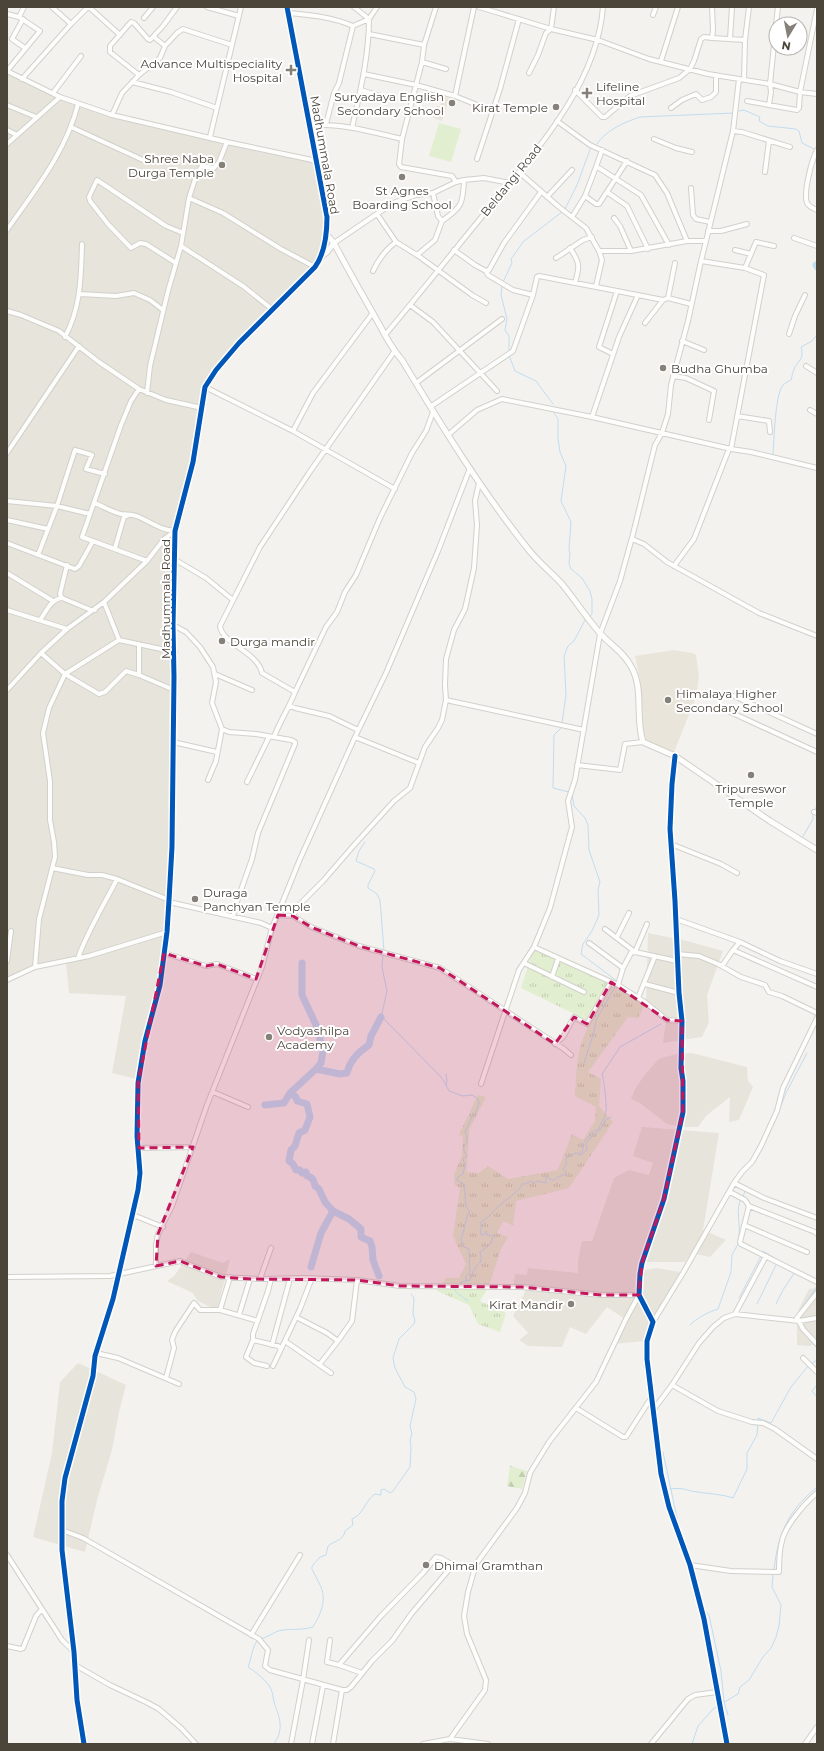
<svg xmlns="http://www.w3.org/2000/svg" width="824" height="1751" viewBox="0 0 824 1751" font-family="Montserrat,sans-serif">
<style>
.residential{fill:#e7e4dc}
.education{fill:#eae5da}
.grass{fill:url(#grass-tufts)}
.forest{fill:url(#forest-firs)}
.park{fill:#e1eecf}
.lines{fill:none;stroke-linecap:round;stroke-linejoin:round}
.stream{stroke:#c0ddf1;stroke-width:1}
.river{stroke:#c0ddf1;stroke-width:7}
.minor-casing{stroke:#d2d0cb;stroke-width:6}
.tertiary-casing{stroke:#d2d0cb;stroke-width:7}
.minor{stroke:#fdfdfc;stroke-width:4}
.tertiary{stroke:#fdfdfc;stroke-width:5}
.cycleway-casing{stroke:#fff;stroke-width:8}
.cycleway{stroke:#0057b8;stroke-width:5}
.marked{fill:#c2185b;fill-opacity:0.2;stroke:#c2185b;stroke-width:3;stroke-dasharray:8 5;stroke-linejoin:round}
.poi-dot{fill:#868178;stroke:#fff;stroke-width:1.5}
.labels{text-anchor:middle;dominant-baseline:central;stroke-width:4;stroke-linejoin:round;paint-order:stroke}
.poi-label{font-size:12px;fill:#4b4439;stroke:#fff;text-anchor:start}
.street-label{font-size:12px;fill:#4b4439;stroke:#fff}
</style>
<defs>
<pattern id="grass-tufts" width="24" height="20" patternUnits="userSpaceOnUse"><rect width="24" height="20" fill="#e1eecf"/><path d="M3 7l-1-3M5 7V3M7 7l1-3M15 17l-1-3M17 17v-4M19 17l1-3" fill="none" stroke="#c3cdb2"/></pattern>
<pattern id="forest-firs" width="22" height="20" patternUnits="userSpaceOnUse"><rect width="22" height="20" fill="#e1eecf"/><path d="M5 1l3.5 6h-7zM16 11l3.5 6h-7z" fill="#c3cdb2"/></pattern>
</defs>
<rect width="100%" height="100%" fill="#f4f2ee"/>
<!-- residential -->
<path class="residential" d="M7,70L80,104L273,153L316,163L328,227L325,246L315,268L239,345L206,385L193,460L174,536L169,884L161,983L136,1079L112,1073L126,996L69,993L66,963L34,968L7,980Z
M648,933L687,941L723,951L707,995L709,1022L702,1037L663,1043L666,1021L646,1003Z
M692,1053L747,1067L748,1081L753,1087L739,1120L729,1122L730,1097L706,1116L698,1127H681L667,1124L640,1103L631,1099L635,1089L646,1073L659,1059L676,1054Z
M642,1127L719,1133L703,1230L726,1240L710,1257L691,1253L685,1262H639L637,1272L656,1268L680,1272L644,1341L613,1344L625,1319L607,1307L586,1334L570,1327L562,1347L528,1346L519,1340L528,1333L513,1316L526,1290L513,1287L515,1274L527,1275L528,1268L578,1273V1260L582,1241H592L614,1178L629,1170L649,1175L653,1163L633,1156Z
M191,1252L223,1263L230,1259L217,1310L198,1301L193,1293L167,1281L174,1276Z
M817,1288V1342L810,1346L797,1345V1318L799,1309L809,1289Z
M78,1363L126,1385L119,1412L112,1450L97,1500L85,1552L33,1537L52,1453L60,1382Z"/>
<!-- education -->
<path class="education" d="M425,90L449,98L442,121L433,118L437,106H440L441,102L423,96Z
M674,650L692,653L696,655L699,677L696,697L674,752L645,740L642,733L640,680L635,656Z"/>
<!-- grass -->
<path class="grass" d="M534,947L618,985L646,1003L638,1018L628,1017L588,1072L601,1079L599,1106L613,1122L569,1188L516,1201L513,1225L503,1221L497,1233L508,1237L501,1249L489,1286L480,1301L506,1313L500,1332L478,1324L469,1305L437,1291L446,1278H459L466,1264L453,1236L460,1188L455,1185L454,1175L462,1155L463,1136L459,1135L478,1095L486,1097L469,1130L467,1172L479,1173L488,1166L508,1179L558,1170L572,1134L583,1140L595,1121L596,1107L575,1096C577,1068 576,1047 591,1022L521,988Z"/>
<!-- forest -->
<path class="forest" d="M510,1466L527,1471L522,1489L507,1486Z"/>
<!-- park -->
<path class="park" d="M439,123L461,129L451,162L429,156Z"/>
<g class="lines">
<!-- stream -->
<path class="stream" d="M739,111L744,110L760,117L759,121L768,126L796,129L799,131L802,143L816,150
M597,144C606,130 625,122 640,117L734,113
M565,209L577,185L591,147
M503,282L512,263L511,259L524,241L562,212
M502,285L501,295L507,319L505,330L509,336V352
M509,355L515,371L536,381L553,404
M554,413L558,419V439L560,452L566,466L561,501L571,522L569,550L570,554L569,563L571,569L582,578L590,591L592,599V614L590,616
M773,455C774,441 775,394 783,385C785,383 789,381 791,380C792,376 793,371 795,367C800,359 804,358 801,347L812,341L817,335
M562,723L566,695L564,656L568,646L574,641L585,620
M561,728L554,735L553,788L569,792
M572,794L574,806L585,818L588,825L589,850L600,882L598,890L599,915L592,931L583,944L581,954L617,981
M802,838L813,819V812L817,806
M365,842L359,851L356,861L374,869L375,871L368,885V888L377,894L380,900L384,951
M383,954L382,967L387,991L381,1018L384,1019L441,1077L446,1085
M584,1063L594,1032L596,1020L615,987
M446,1074L447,1081L446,1085L449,1091L463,1096L472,1095L478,1099L479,1103L475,1114L473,1115L465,1132L467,1136V1142L464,1146V1151L467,1156L463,1159L465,1165L463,1174L458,1177L457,1180L464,1184L466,1207L470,1211C465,1217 465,1231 461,1239L464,1247L469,1249L470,1272L466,1276V1281
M774,1123L786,1093L807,1053
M768,1136L771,1130
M579,1153L583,1151V1144L591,1133L599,1129C600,1123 605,1118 606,1112C607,1105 604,1079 602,1074L620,1047L661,1024
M743,1197L745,1191
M739,1236C741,1226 735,1209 741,1199
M762,1253L763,1251L778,1260
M459,1286L461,1282L470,1280C472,1277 472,1273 474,1270C480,1260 483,1265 480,1252C486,1247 492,1246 493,1236L487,1235L486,1231L485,1234L481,1235V1222C489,1218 493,1211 499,1206C507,1198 517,1194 522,1184H525L531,1181L535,1183L537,1181L546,1183V1178L548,1177L551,1180H554L556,1178L566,1174V1172L563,1169L566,1166V1158L576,1153L581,1155L587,1150V1147L586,1144C594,1131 601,1134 605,1120L611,1117
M457,1288L455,1290L457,1293L468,1301
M739,1298L761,1256
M757,1304L777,1263
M776,1304L783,1290L795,1272
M798,1314L817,1286
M690,1325C697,1318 708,1312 718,1309L731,1272L732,1255L738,1244
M806,1335L817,1348
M811,1364L817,1360
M817,1385L812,1391L817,1397
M758,1420V1418L771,1423L791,1387L808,1366
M663,1452L680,1532
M670,1489C686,1487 685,1491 698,1492C710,1494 721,1494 733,1498L747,1469V1453L757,1435L758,1424
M774,1570C778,1533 788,1511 817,1487
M697,1582L705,1610L709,1615L721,1671L724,1702L728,1715
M261,1639C267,1637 273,1633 278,1631C289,1628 300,1631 313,1627C320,1615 327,1601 321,1587C319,1582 316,1578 314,1573C313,1570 311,1569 312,1567C312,1565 318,1560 320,1557L326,1555L328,1546C334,1541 344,1540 345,1531L353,1525L352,1519C364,1514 364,1502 375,1494L381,1495V1490L384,1489L390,1493L393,1491L410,1467L411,1448L410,1440L412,1434L410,1426L416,1399L414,1392L405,1387L395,1368L393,1358L399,1339L414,1324L415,1320L413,1314L414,1298L411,1294
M258,1640C253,1644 251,1660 248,1667C256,1672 267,1681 271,1689C273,1693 273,1698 274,1702C279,1717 285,1728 274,1744
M723,1703L738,1694L740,1687L749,1680L763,1657L771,1648L776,1637L779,1626L781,1605L772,1587L773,1575
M692,1744L698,1726L713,1709L718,1706"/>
<!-- river -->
<path class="river" d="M816,265L817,267
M302,963V995L317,1027L323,1051L321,1063L316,1069
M290,1093L296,1097L297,1101L307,1104L310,1117L305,1130L299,1133L295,1146L291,1150L289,1161L293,1164L296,1170H300L302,1173L306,1172L307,1176C313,1177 314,1181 315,1186L319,1189L325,1202L333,1211L349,1219L361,1229V1237L370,1241L372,1247L373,1260L379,1276
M265,1105L284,1103L290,1093L316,1069L340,1074L347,1073C350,1060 358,1052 369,1045L371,1036L381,1017
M311,1267L321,1233L333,1211"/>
<!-- minor casing -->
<g class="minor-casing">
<path id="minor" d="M52,7L71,24
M89,7L120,35
M207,7L239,16
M436,7L424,45L422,62L402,139L399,164L401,167L452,176L456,182
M479,7L551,29L598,40L649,59L708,74L770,84L800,92L817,9
M712,7L713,30L712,38L745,40
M289,13C311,15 332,17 353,26L369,19L377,7
M7,14L19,17L40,31L7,71L60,97L112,115L227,142L317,161
M653,15L656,7
M19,17L24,7
M144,18L153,7
M23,19L12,39L25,48
M776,24L778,7
M369,34L424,45
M154,37L165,46
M730,39L732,7
M661,61L678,7
M422,62L446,69
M529,73L538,55L546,33L551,29L554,7
M364,74L416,85L455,96L492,111
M139,75L110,52V46L131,22L134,23L148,39L150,40L163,26L177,7
M22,79L71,24L88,7
M744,80L745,40L749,7
M132,82L171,92L217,108
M361,90L380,96
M575,90L602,117H605L630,96L679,78L690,69L694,61L701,39L704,37L712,38
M53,93L81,56
M455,96L474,7
M747,101L797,110L799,108L800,92L817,94
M7,105L36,117
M769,105L771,92L770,84L776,25
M671,108L682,100L696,94L702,100L711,97L716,92V75
M112,115L122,93L139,75L160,58L165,46L177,33L183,29L232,45
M557,121L590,145L655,175L667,193L687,241H706L733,131L739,79
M326,124L334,93L339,83L353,26
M310,125C341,123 372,132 402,139
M71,127L143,160
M352,128C360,92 369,56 369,19L354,7
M7,130L17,135
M733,131L742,132L790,147
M210,137L241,7
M654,139L676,148L692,152
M7,144L60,97
M817,150C812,159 803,193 807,203C809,207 813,208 817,210
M477,159L500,89L519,19
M596,167L602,150
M519,172L559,207L586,228L599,251H631L687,241
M765,172L769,141
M691,188L693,215L696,219L710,222
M607,192L627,206L648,249
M585,196L596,167L599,168L641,195L669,245
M547,197L572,170
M189,198L223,213L281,249L315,267
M377,214L396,242L417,255L472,295L486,303
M572,217L585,196L596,204H599L627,161
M614,218L620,226L631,251
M442,221C462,207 463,204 464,180
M7,230C35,190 66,152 78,104
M708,231H721L747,224
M794,238L817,246
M706,241L701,261L745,268L764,275L731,449
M334,243L393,203L416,195L433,193L456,182L464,180L484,178L510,183
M181,246L243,286L273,310
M570,248C580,263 580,266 575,283
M454,250L475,265L486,271L489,270L504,243L541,192
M735,250L751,254
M417,255L435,240L442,221L438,216L433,193
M556,258L583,240L592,237
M176,263L146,244L140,243L131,248L108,224L90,201L89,197L97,180L166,226L183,233
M745,268L756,242L774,246
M373,271C379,258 385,250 396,242
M486,271L488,275L513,290L533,295
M596,286L602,260L599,251
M617,291L663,300
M80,294L116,296L134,293L150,300L163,310
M668,298L675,263
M410,305L433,322L497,391
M7,311L21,315L59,331L99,362L139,389L166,400L202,408
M645,323L663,300L668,298L691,304
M789,334L795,316L805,295
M385,335C417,297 448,258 480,219C529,159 597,88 603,7
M65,337C81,307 81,277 82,244
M682,341L704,350
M806,366L817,373
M673,376L686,378L714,391L709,420
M416,383L502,319
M205,387L293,431L395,489
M139,389L131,401L121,425L82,537L147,561
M147,393L150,366L168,291L181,246L189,198L197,173L202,166L214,168L219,162L227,142
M430,407L513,351L533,295L537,277L539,276L617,291L599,347L613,354
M810,410L817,414
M737,416L769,421L770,432
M592,417L619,337L638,295
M293,431L313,393L372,314
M448,435L477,410L502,399L592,417L731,449L751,452L817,468
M7,453L79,346
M479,483L475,501L477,525L474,568L465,609L454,630L446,659L445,685L446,700L584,730
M7,501L57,506L90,514
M7,520L48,529
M632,539L644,544L667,562L759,613L817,636
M7,543L75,569L79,566L93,541
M115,548L124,517L129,515
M38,555L57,506L75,450L92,455L86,469L105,474
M174,559L206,578L233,600
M674,566L694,539L729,449
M7,573L53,601
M62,598L91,610H95
M104,602L119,640
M7,610L67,629
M40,620C46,612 51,599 62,598L60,594L67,565
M173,625L186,632L200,647L213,667L216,682L212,703L222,729L229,732L256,734L291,740L295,742V744L258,833L252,859L236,904L233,917
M139,644V675L174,690
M41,653L65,674L99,694L105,692L126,671L139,675
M215,674L252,690
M7,690L41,653L67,629L104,602L147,561L164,539L175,531C161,530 152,523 139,517C133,514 127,515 121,514C112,512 103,506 94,503
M295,692L326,627L337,612L345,592L356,575L380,518L412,453L426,431L433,412
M734,696L817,734
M290,706L295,708L329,716L358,730
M728,711L817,752
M274,737C280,721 289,708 295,692L262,673C258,652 222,644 220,626L260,547L309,473L394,352
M355,737L419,763
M173,742L217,752
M577,765L620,770L625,744L643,742
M208,780L216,761L222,729
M247,782L269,737
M814,812L817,813
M671,844L721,864L737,873
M52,868L88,875H102L117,879
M169,902L261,923L272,928
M278,915L293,916L311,927L359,946L440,968L564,1049L571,1055
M293,916L299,905L323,881L355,844L394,801L410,788L425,747L438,728L442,720L446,700
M676,919L740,942
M605,929L635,952L647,924
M617,937L629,913
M589,943L623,968L618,985
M534,947L618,985L646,1003L667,1020L682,1021
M733,950L740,942L780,961L817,974
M164,953L206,966L217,964L256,979
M677,954L699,956L718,964L741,977L765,985L769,992L782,996L817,1013
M78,958C88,930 104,905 117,879L169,900
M7,961L11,931
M524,963L584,992
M722,966L733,950L817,987
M35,967L39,919L55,857L54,842L50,820V781L43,733L49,708L65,674L119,640L175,652
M623,968L631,953L635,952L677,961
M552,977L558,959
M7,980L35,967L89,956L167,932
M645,984L679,993
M638,998L655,956
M555,1044L563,1037L574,1017L587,1024L611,982
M481,1084L519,970L534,947L550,908L572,827L568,801L575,780L600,634L620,581L633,534L652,457L655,445L662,433L668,414L671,385L688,321L701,261
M213,1092L248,1107
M139,1148L193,1147
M734,1183L764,1198L817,1218
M730,1192L745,1200L749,1206L815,1232L817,1234
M749,1206L740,1242L741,1244L817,1282
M133,1215L163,1227
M744,1225L807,1252
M156,1266V1245L158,1234L172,1206L207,1105L262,967L272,928L300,859L355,737L386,673L438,551L470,468
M7,1277L110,1276L180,1261L221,1277L260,1279L303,1278L357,1280L400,1286L522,1287L601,1295H639
M230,1277L220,1310L258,1321
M260,1279L271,1248
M271,1279L268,1291L253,1334V1340L278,1346L281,1349
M817,1293L797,1318L803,1329L817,1344
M735,1314L766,1256
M239,1315L250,1279
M296,1317L327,1333L338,1341
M653,1322L683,1273L734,1183L742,1172L752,1162L761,1146L777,1111L783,1088L817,1018
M253,1340L246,1357L254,1363L267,1366
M285,1341L331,1373
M272,1345L290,1279
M96,1353L118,1358L179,1384
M803,1358L817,1372
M319,1365L338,1341L352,1321L357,1280
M273,1366L300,1309L312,1278
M166,1378L174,1348L172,1340L175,1332L194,1303L200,1310H220
M672,1385L718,1411L752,1422L763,1423L775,1429L817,1459
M576,1408L623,1437H626L651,1398
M654,1409L672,1385L699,1343L713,1327L724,1318L735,1314L799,1321L817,1318
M62,1530L83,1538L259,1639L268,1650L265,1666L270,1670L342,1690H347L351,1687L372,1661L392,1641L412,1613L453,1565L441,1558L436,1557L423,1573L381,1616L339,1665L327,1662L330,1640
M7,1555L62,1640L74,1652
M690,1565L731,1571L779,1572C779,1562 779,1551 782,1541C785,1526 805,1503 817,1493
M251,1635L300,1555
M7,1646L21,1649L23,1648L36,1616L42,1609
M75,1665L110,1685L146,1702L159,1709L181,1728L196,1744
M339,1665L362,1673
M450,1739L485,1690L486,1680L467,1634L464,1616L468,1592L476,1564L517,1508L525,1493L530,1473L549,1442L596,1382L626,1319L639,1295
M291,1744L303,1680L309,1640
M312,1744L323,1686
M333,1744L342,1690
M423,1744L450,1739L488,1744
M651,1744L688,1699L695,1695L717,1692
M805,1744L817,1727"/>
</g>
<!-- tertiary casing -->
<g class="tertiary-casing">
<path id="tertiary" d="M327,235L334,243C350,274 368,304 385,335C390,344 395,352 402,360C441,425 481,490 528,549C538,562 551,572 562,584C575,600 586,617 599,632C610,645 624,652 632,668C644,691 635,718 643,742L675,756L770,821L817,850
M322,256L327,252L334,243
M675,756L672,784L670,829L675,901L679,993L682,1021L681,1068L683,1081V1112L664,1199L642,1263L640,1274L639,1295L653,1322L647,1341V1359L661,1474L669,1507L690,1565L704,1619L727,1744
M84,1744L77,1700L74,1652L62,1550V1501L65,1478L93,1376L95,1356L113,1299L138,1190L140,1173L137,1136L138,1083L145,1041L160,985L167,932L169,900L172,847L174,677L173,625L175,531L193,462L205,387L216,370L239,343L315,267C325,253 327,234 327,217L287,7"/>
</g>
<!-- minor -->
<use href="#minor" class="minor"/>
<!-- tertiary -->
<use href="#tertiary" class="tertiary"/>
<!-- cycleway casing -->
<g class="cycleway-casing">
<path id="cycleway" d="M675,756L672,784L670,829L675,901L679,993L682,1021L681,1068L683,1081V1112L664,1199L642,1263L640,1274L639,1295L653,1322L647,1341V1359L661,1474L669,1507L690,1565L704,1619L727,1744
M84,1744L77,1700L74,1652L62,1550V1501L65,1478L93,1376L95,1356L113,1299L138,1190L140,1173L137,1136L138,1083L145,1041L160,985L167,932L169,900L172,847L174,677L173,625L175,531L193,462L205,387L216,370L239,343L315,267C325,253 327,234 327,217L287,7"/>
</g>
<!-- cycleway -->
<use href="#cycleway" class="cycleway"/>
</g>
<!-- marked area -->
<path class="marked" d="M278,915L293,916L311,927L359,946L440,968L555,1044L574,1017L587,1024L611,982L667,1020L682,1021L683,1112L664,1199L642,1263L639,1295H601L522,1287L400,1286L357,1280L250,1279L221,1277L180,1261L156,1266L158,1234L193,1147L139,1148L138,1083L164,953L206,966L217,964L256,979Z"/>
<!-- markers -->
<g class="poi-dot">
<path d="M289 64h4v4h4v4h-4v4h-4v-4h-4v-4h4z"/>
<path d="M585 87h4v4h4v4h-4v4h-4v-4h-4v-4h4z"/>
<circle cx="452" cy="103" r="4"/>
<circle cx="556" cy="107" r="4"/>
<circle cx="222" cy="165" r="4"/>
<circle cx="402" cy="177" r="4"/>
<circle cx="663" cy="368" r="4"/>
<circle cx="222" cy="641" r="4"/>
<circle cx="668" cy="700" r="4"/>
<circle cx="751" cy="775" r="4"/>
<circle cx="195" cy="899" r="4"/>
<circle cx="269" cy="1037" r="4"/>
<circle cx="571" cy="1304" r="4"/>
<circle cx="426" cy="1565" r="4"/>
</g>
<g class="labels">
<!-- poi labels -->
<g class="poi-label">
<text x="282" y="63" text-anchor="end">Advance Multispeciality<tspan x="282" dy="14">Hospital</tspan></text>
<text x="596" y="86">Lifeline<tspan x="596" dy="14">Hospital</tspan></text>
<text x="444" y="96" text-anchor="end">Suryadaya English<tspan x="444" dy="14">Secondary School</tspan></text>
<text x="548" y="107" text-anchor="end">Kirat Temple</text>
<text x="214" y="158" text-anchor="end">Shree Naba<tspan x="214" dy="14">Durga Temple</tspan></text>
<text x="402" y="190" text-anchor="middle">St Agnes<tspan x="402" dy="14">Boarding School</tspan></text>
<text x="671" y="368">Budha Ghumba</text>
<text x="230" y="641">Durga mandir</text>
<text x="676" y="693">Himalaya Higher<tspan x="676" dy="14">Secondary School</tspan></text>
<text x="751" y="788" text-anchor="middle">Tripureswor<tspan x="751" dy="14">Temple</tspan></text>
<text x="203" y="892">Duraga<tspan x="203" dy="14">Panchyan Temple</tspan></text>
<text x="277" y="1030">Vodyashilpa<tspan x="277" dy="14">Academy</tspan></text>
<text x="563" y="1304" text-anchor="end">Kirat Mandir</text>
<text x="434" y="1565">Dhimal Gramthan</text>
</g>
<!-- street labels -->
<g class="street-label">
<text transform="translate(325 155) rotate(80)">Madhummala Road</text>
<text transform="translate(511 180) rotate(-51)">Beldangi Road</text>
<text transform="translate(165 599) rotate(-90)">Madhummala Road</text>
</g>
</g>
<!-- border -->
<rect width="824" height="1751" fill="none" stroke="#4b4439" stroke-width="16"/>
<!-- north arrow -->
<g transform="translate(788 36) rotate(190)"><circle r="19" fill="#ffffff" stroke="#b7b4b0"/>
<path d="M0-3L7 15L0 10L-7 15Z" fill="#868178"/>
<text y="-6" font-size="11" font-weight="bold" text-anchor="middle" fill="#4b4439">N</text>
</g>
</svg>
